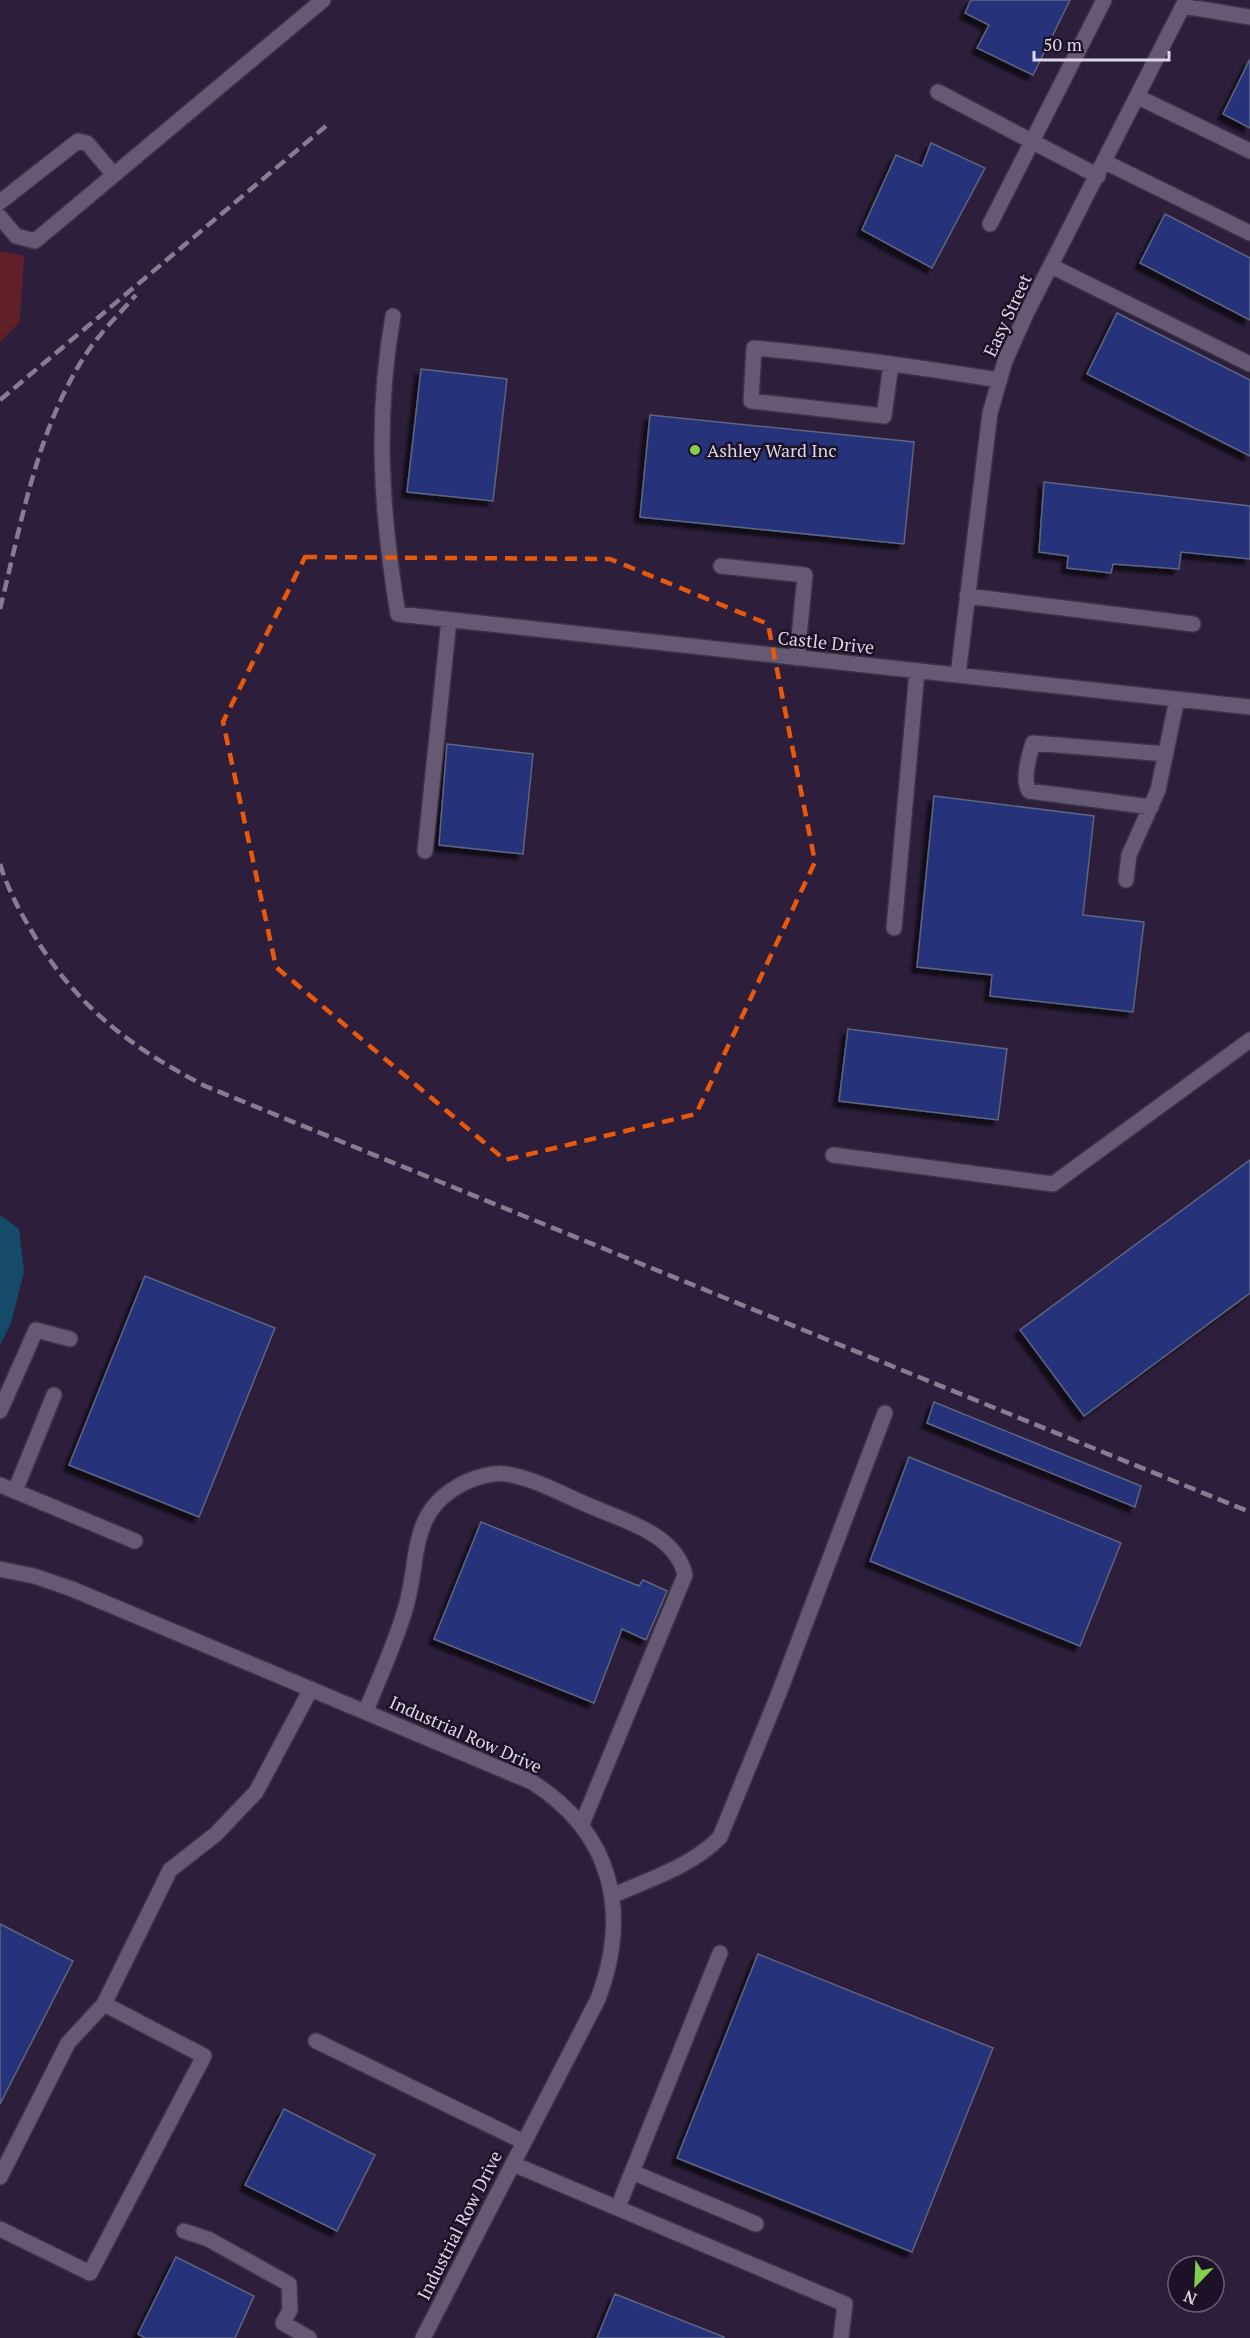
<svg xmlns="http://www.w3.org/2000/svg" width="1250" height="2338" viewBox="0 0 1250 2338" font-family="'PT Serif',serif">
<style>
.built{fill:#2d1f3b;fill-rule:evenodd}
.green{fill:#612029}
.water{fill:#154b68}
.building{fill:#263079;stroke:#5d6580;stroke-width:1.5;filter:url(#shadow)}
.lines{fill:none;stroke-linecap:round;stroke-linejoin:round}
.minor-casing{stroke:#3d3345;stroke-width:18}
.minor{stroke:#655973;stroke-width:15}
.rail{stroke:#867d90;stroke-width:4.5;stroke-dasharray:12 6;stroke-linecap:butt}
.marked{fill:none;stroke:#e8590c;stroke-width:4.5;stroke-dasharray:12 8;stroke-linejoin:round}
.poi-dot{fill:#84cf4d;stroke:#1c1126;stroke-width:2}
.labels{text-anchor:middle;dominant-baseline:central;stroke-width:5;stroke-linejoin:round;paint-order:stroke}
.street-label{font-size:18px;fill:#ded7e6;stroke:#1c1126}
.poi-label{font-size:18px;fill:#ded7e6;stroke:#1c1126;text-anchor:start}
</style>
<defs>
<filter id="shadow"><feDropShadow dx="-5.5" dy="5.5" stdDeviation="1.5" flood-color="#0009"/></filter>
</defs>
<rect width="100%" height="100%" fill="#251a30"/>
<!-- built -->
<path class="built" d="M0,0H1250V2338H0ZM1178,2266H1214V2302H1178Z"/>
<!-- green -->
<path class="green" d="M0,251L24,256L20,322L0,342Z"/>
<!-- water -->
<path class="water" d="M0,1215L19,1229L24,1272L11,1323L0,1345Z"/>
<!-- building -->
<path class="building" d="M971,0H1070L1033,75L977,48L989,25L965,13Z
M1250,59V128L1223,114Z
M931,143L985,168L932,268L862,230L896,155L922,166Z
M1165,214L1250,258V320L1140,263Z
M1117,313L1250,380V456L1087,374Z
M421,369L507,379L493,501L407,492Z
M650,415L914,442L904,544L640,517Z
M1044,482L1250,506V559L1181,552L1179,569L1113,564L1111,573L1067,568L1068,556L1039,552Z
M447,744L533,754L523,854L439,845Z
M934,796L1094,816L1083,915L1144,922L1133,1012L990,996L992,975L917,967Z
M848,1029L1007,1049L998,1120L839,1101Z
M1250,1160V1293L1084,1416L1020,1330Z
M145,1276L275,1328L199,1517L69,1465Z
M934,1402L1141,1486L1135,1507L927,1423Z
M909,1457L1121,1543L1080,1646L870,1561Z
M481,1522L639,1586L643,1580L667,1591L646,1640L622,1629L594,1703L434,1639Z
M0,1924L73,1961L0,2104Z
M758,1954L993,2048L912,2252L677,2158Z
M284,2109L375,2155L337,2231L245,2185Z
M176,2257L254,2296L235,2338H145L138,2334Z
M615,2294L724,2337V2338H597Z"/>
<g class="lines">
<!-- minor casing -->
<g class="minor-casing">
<path id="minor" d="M1183,6L1250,17
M938,92L1098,176
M1138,97L1250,151
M1105,162L1250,233
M0,202L78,141L87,143L114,175
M0,217L16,236L35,241L323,0
M990,224L1104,0
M1051,266L1250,364
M393,316C375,418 381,512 398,614L1250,707
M891,364L884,416L751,401L754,348C836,355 918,367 999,380
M721,566L805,575L797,658
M967,596L1193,624
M958,675L990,413L1005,361L1027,312L1186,0
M1151,807L1029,791C1022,779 1029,756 1033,743L1166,754
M425,851L449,620
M1126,880L1129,855L1158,790L1177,699
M894,928L917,671
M833,1155L1053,1184L1250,1040
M0,1411L36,1330L70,1339
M0,1485L135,1541
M15,1491L54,1395
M0,1569L34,1576L72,1589L532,1782C612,1833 631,1911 598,1999L423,2338
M366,1711C379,1678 395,1644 405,1610C421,1557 407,1510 466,1482C477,1477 494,1472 506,1474C535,1478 567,1497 595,1508C628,1522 676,1535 685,1575L582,1824
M612,1896C647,1880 693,1866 720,1837L779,1693L885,1413
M316,2041L524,2142
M513,2164L845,2304L841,2338
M632,2172L756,2224
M0,2177L68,2043L104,2004L170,1870L216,1834L256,1792L311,1689
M618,2207L720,1953
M0,2229L90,2273L204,2056L104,2004
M184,2231L208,2239L289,2284L290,2310L283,2323L309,2338"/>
</g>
<!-- minor -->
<use href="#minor" class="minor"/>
<!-- rail -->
<path class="rail" d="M0,400L326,126
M0,609C22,521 37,427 88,351C102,331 120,313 136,295
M0,864C7,887 19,910 31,930C74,1005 130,1047 205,1086L1250,1512"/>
</g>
<!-- marked area -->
<path class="marked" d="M305,557L610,559L768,624L815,862L696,1114L505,1160L276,967L223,722Z"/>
<!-- markers -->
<circle class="poi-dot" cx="695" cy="450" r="6"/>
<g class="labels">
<!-- street labels -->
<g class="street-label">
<text transform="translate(1007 315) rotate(-65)">Easy Street</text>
<text transform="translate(826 642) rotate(6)">Castle Drive</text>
<text transform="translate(466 1734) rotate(24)">Industrial Row Drive</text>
<text transform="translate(459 2225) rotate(-63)">Industrial Row Drive</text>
</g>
<!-- poi labels -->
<g class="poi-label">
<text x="707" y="450">Ashley Ward Inc</text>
</g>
</g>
<!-- north arrow -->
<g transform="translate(1196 2284) rotate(203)"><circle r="28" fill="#1c1126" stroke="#6a6073" stroke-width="1.5"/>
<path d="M0-4.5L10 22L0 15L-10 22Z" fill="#84cf4d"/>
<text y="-9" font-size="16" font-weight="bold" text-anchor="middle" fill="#ded7e6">N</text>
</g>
<!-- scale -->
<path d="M1034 51v9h135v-9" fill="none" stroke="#ded7e6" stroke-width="3"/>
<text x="1043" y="51" font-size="18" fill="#ded7e6" stroke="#1c1126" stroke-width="4.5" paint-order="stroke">50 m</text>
</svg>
